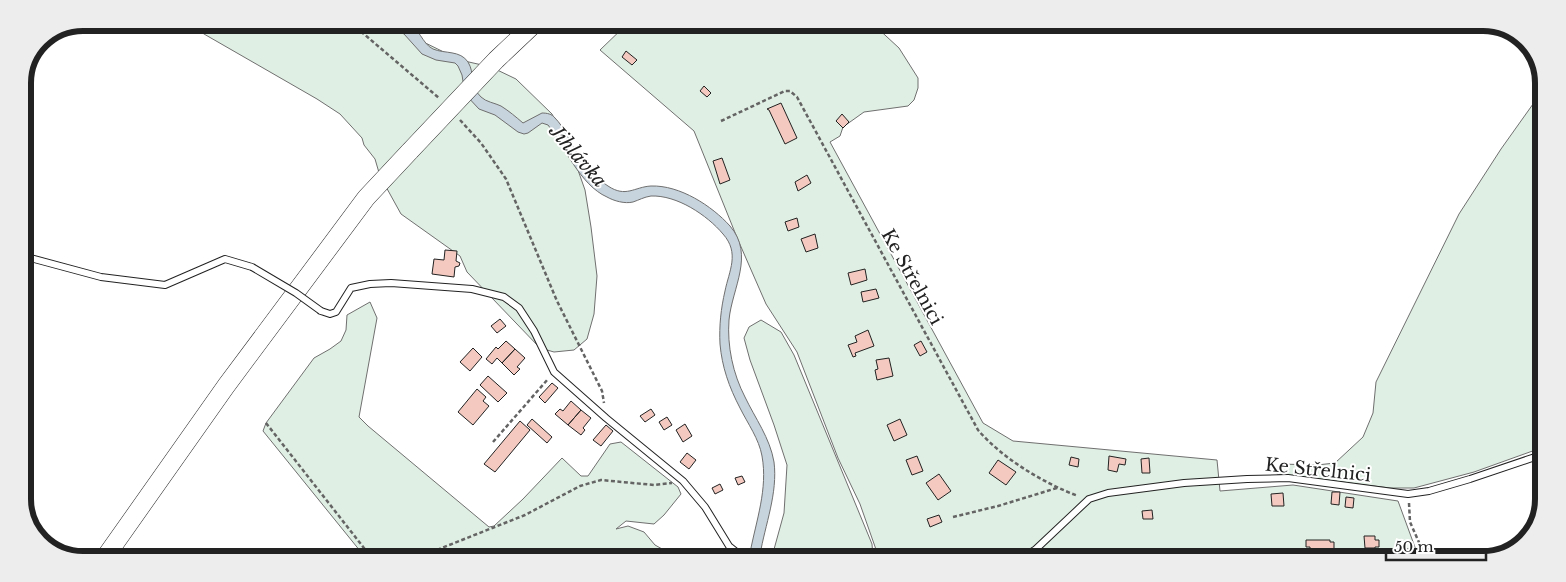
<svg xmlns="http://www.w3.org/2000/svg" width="1566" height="582" viewBox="0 0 1566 582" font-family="'Libre Baskerville',serif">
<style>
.green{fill:#e0efe3;stroke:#6f6f6f}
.water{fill:#c7d3dd;stroke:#6f6f6f}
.building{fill:#f3c9c0;stroke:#222}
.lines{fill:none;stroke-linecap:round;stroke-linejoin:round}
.lane-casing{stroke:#222;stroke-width:8}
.secondary-casing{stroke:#222;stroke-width:19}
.path{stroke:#646464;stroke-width:2.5;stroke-dasharray:4 2.5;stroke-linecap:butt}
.lane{stroke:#fff;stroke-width:6}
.secondary{stroke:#fff;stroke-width:18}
.lane-bridge-casing{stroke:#222;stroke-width:8;stroke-linecap:butt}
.secondary-bridge-casing{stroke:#222;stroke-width:19;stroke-linecap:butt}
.lane-bridge{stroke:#fff;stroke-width:6}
.secondary-bridge{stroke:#fff;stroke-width:18}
.labels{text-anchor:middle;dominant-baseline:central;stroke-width:4;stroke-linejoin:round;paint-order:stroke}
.street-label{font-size:18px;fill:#222;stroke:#fff}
.water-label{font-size:19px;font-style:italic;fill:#222;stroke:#fff}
.rim{fill:none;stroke:#222;stroke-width:6}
</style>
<rect width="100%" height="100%" fill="#fff"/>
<!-- green -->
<path class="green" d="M189,23H388L395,28L460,60L491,67L516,79L552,114L572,153L585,190L591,227L597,276L594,314L587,339L574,350L554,352L540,348L467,272L460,256L401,214L380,176L375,159L364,145L362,138L340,114L317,99L204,34Z
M627,24H873L899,48L918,78V88L914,100L908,106L864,112L843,127L840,136L830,142L983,423L1013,441L1217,460L1220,491L1293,485L1398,501L1416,550L1422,559L879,558L860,504L838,458L797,352L766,304L738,240L694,131L600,50Z
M1543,90L1541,448L1474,472L1414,488H1390L1277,474L1280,464L1317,465L1335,463L1363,437L1373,413L1376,382L1459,214L1501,149Z
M370,302L377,318L359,417L368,426L489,527L494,526L523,499L562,458L581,476H588L610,444L621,442L678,487L681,494L664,515L654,524L626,521L616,529L628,526L644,532L655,545L671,554L682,556L710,554L721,558L566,557L560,555L538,557H365L263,431L266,423L314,358L330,349L341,341L346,330L347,315Z
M761,320L781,332L794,355L872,544L873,558H774L773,553L784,513L787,465L774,425L750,360L744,338L749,327Z"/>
<!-- water -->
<path class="water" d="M387,23C393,23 400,22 406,23C419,26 422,44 433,49C445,54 460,50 468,62C475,73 470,87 481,97C486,102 495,103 501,106C509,111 516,117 523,123L542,113C547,113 552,114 555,118C564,127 569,140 575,150C583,163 595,178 608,186C626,198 634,187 651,186C680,185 712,206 730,226C755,255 732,288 729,320C727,346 733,374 745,397C755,418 770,438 774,462C778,493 765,525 760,555L750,553C756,521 768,489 762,456C759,439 748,424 740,408C729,387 722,367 720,344C719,326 721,308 725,291C729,271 740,253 723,234C707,215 677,195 651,196C644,197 639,200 633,202C625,204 614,201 607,197C580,185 565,147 548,125L542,123L528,133L524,134L518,132L495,115L479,109L465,94L462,75L458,66L455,63L436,60L422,54L404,34Z"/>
<!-- building -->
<path class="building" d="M626,51L637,60L632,65L622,57Z
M704,86L711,93L707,97L700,91Z
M781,103L797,138L785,144L769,110L767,109Z
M842,114L849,122L843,128L836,121Z
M722,158L730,180L720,184L713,161Z
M807,175L811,183L798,191L795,182Z
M797,218L799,227L788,231L785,222Z
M815,234L818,248L806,252L801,239Z
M445,250L457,251L456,261L460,263L459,266L455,267L454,277L432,274L434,259L444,260Z
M865,269L867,280L851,285L848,273Z
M876,289L879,298L863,302L861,292Z
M500,319L506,326L497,333L491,326Z
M868,330L874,346L855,353L856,356L853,357L848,345L857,342L855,336Z
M506,341L515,349L502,363L497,358L492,364L486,359L496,347L498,349Z
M921,341L927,352L920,356L914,345Z
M473,348L482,357L470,371L460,362Z
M515,349L525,358L517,367L520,369L514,375L502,363Z
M889,358L893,376L877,380L875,370L878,369L876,360Z
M488,376L507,393L498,402L480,385Z
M552,383L558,388L545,403L539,397Z
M477,389L486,397L483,401L489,406L473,425L458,412Z
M571,401L581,410L568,425L555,414L560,409L563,411Z
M651,409L655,415L645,422L640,416Z
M581,410L591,418L583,428L585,430L581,435L568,425Z
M667,417L672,425L664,430L659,422Z
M532,419L552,437L547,443L527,425Z
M900,419L907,435L894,441L887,425Z
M520,421L530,430L495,472L484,464Z
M685,424L692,436L683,442L676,430Z
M606,425L613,431L601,446L593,440Z
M687,453L696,460L689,469L680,462Z
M917,456L923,471L912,475L906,460Z
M1109,456L1126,459L1125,465L1119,464L1117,472L1108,470Z
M1071,457L1079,459L1078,467L1069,465Z
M1149,458L1150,473H1142L1141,459Z
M998,460L1016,472L1006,485L989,473Z
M939,474L951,491L938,500L926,483Z
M742,476L745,482L738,485L735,478Z
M720,484L723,490L715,494L712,488Z
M1332,492H1340L1339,505L1331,504Z
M1283,493L1284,506H1272L1271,494Z
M1346,497L1354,498L1353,508L1345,507Z
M1152,510L1153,519H1143L1142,511Z
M939,515L942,522L930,527L927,519Z
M1364,536H1375V540H1379V547H1375V548H1365Z
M1306,540H1330V542H1334V550L1331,551V554H1313V550H1310V547H1306Z
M1242,550H1253V559H1242Z
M1220,555L1221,559H1192Z"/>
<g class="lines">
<!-- lane casing -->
<g class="lane-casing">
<path id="lane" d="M23,256L101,277L165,285L225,259L252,267
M321,311L330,314L336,312L351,288L370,284L391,283L472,289L504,297L519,308L534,331L554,372L606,418L683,481L705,507L729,546L744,558
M1022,558L1036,549L1089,499L1108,493L1184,483L1247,479L1288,478L1408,494L1429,491L1470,479L1541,455"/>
</g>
<!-- secondary casing -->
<g class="secondary-casing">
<path id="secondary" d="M106,556L226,386L366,198L410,151"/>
</g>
<!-- path -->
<path class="path" d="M351,23L439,98
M460,120L481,143L506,179L557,301L602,391L604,403
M721,121L785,91H790L797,97L978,430C1002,458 1043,483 1078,496
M266,423L371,557
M493,442L548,379
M1409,503L1410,522L1421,547L1430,559
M953,517L998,506L1057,488
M419,557L525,515L580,486L601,480L654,485L672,483"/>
<!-- lane -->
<use href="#lane" class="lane"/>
<!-- secondary -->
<use href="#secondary" class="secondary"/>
<!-- lane-bridge casing -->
<g class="lane-bridge-casing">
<path id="lane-bridge" d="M252,267L296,293L321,311"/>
</g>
<!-- secondary-bridge casing -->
<g class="secondary-bridge-casing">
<path id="secondary-bridge" d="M410,151L496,60L534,24"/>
</g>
<!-- lane-bridge -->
<use href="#lane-bridge" class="lane-bridge"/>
<!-- secondary-bridge -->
<use href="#secondary-bridge" class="secondary-bridge"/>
</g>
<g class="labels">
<!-- street labels -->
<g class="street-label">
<text transform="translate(912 277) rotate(61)">Ke Střelnici</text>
<text transform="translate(1318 470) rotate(6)">Ke Střelnici</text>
</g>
<!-- water labels -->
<g class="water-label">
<text transform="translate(578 156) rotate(49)">Jihlávka</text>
</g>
</g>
<!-- crop -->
<path d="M0 0H1566V582H0ZM83 31H1483A52 52 0 0 1 1535 83V499A52 52 0 0 1 1483 551H83A52 52 0 0 1 31 499V83A52 52 0 0 1 83 31Z" fill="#ededed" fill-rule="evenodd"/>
<path class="rim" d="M83 31H1483A52 52 0 0 1 1535 83V499A52 52 0 0 1 1483 551H83A52 52 0 0 1 31 499V83A52 52 0 0 1 83 31Z"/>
<!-- scale -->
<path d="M1386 552v8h100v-8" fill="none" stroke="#222222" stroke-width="2.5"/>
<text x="1394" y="552" font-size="15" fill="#222222" stroke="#ffffff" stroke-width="4" paint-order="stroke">50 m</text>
</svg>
